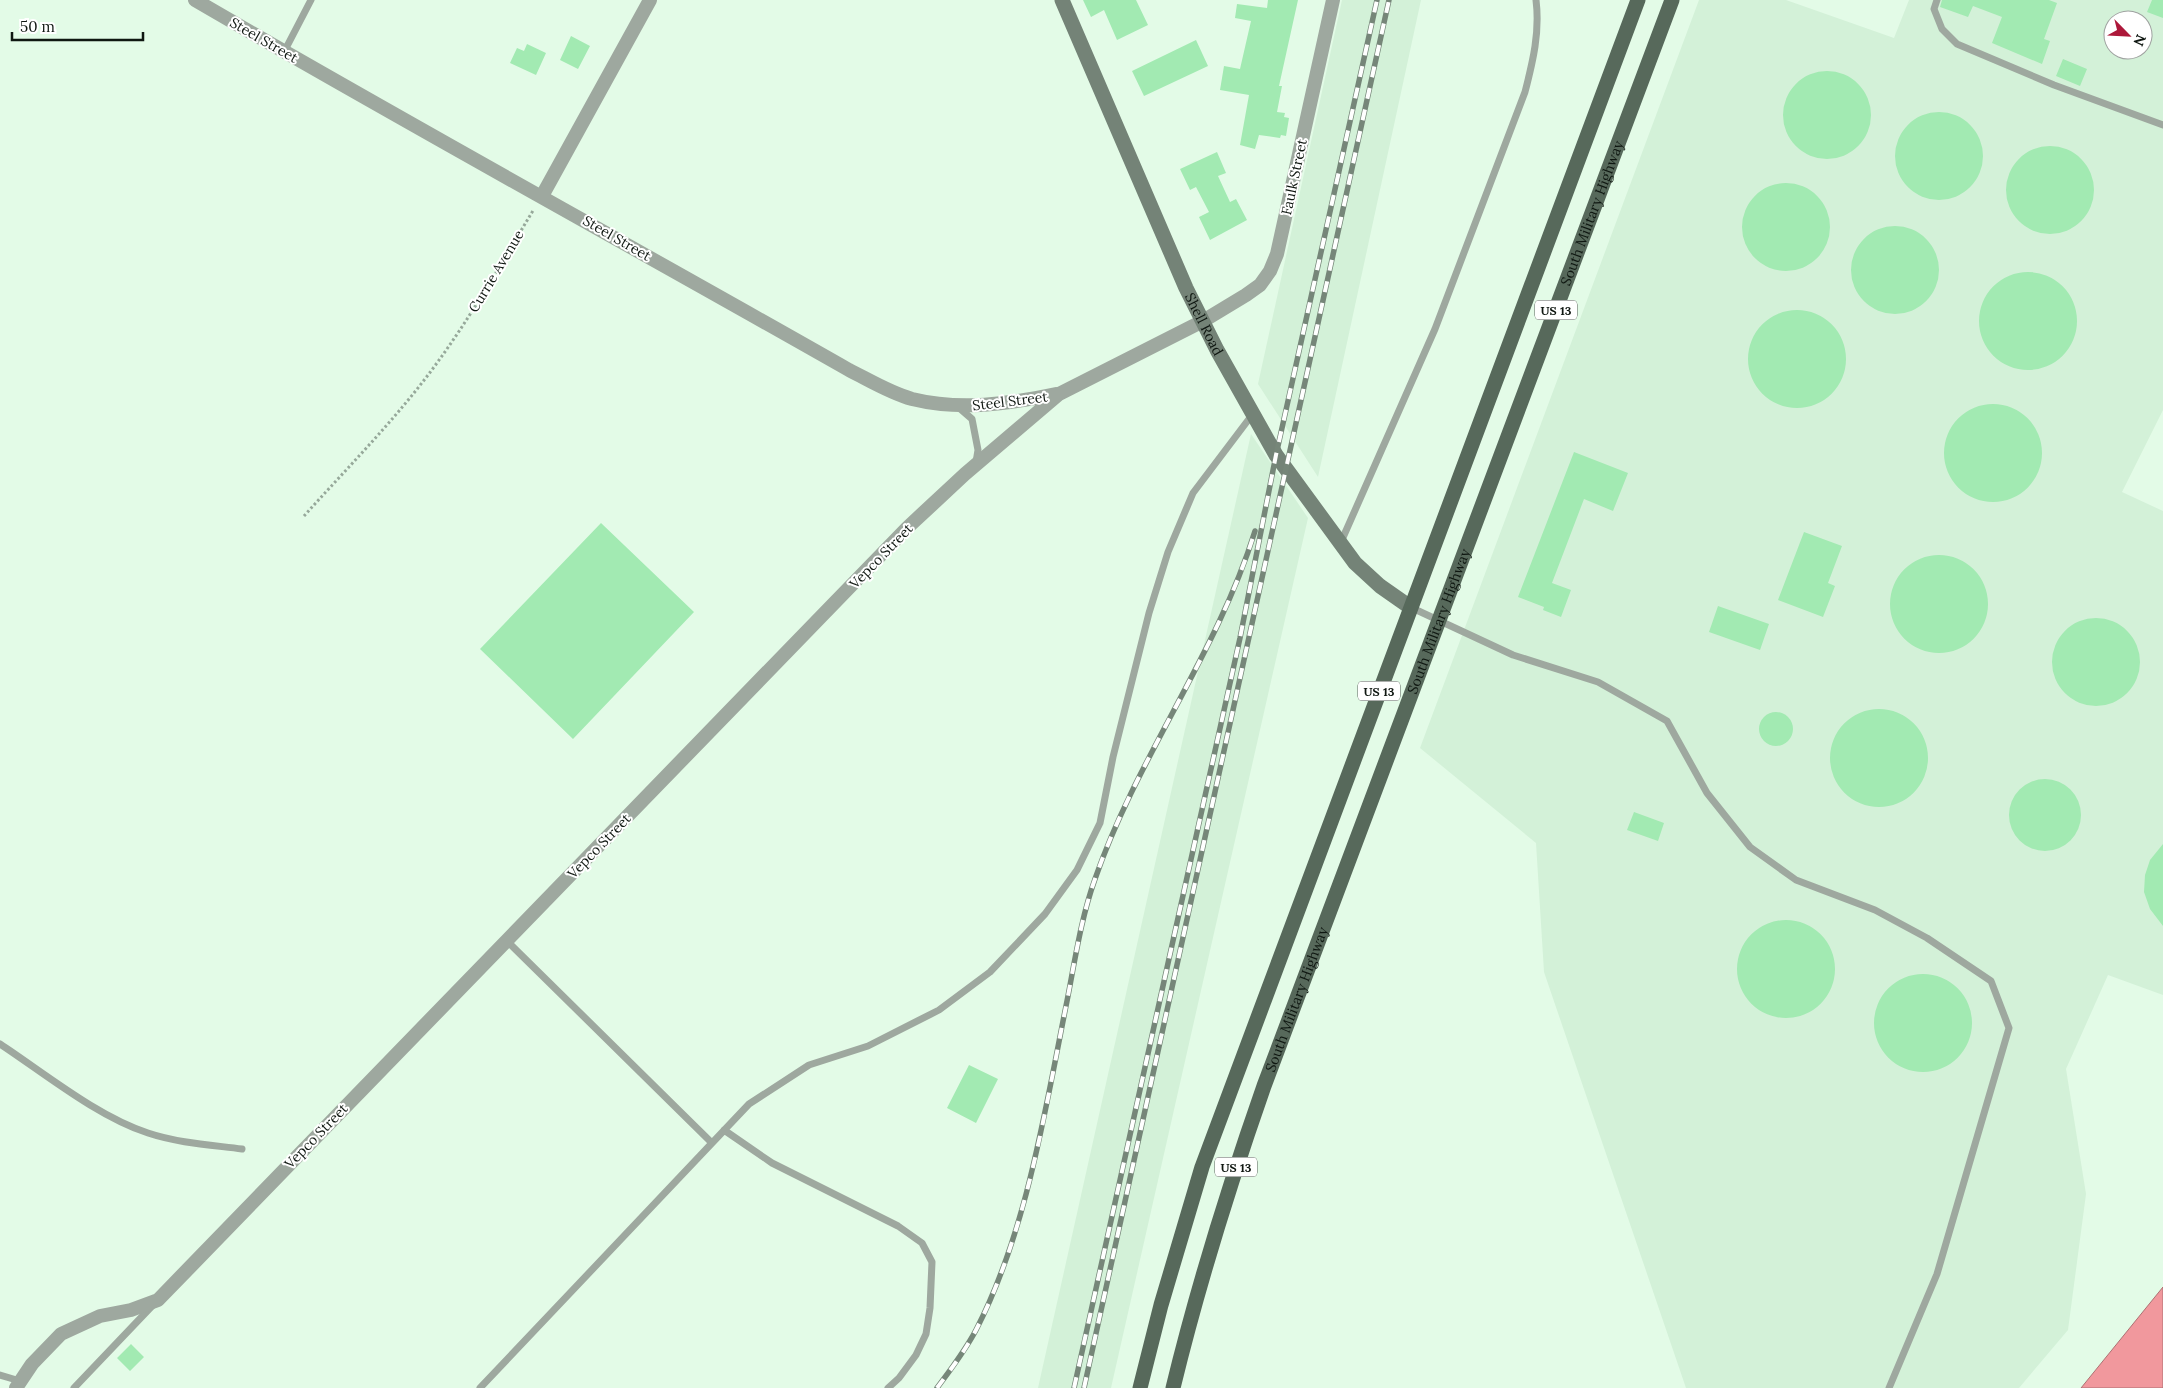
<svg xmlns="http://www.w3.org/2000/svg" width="2163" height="1388" viewBox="0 0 2163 1388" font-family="Lora,serif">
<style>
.built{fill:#d3f1d8;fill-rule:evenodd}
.water{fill:#f1989d;stroke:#ad7173}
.building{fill:#a2eab2}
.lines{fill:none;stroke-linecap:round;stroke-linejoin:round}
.path{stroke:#96a89a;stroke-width:3;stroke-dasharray:2.5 2.5;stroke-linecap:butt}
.lane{stroke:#9ea89f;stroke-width:7}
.street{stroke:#9ea89f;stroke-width:14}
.secondary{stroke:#748377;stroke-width:15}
.primary{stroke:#57695b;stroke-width:15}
.rail-casing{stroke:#768679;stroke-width:5.5}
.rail{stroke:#fff;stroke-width:4;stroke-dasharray:11;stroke-linecap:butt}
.labels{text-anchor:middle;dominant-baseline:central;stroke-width:4;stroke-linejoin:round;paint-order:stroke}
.shield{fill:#fff;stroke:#575d58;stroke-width:1}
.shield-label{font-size:12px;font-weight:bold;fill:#0f1711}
.street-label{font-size:14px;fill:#0f1711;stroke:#fff}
</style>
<rect width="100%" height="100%" fill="#e3fbe7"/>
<!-- built -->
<path class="built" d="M1342,0H1421L1318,477L1258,384Z
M1699,0H1786L1894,38L1909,0H2163V410L2122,492L2163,511V995L2108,975L2066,1069L2086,1194L2068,1330L2019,1388H1686L1544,972L1536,843L1420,748ZM2113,20H2143V50H2113Z
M1251,434L1308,518L1111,1388H1038Z"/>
<!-- water -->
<path class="water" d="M2163,1287V1388H2081Z"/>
<!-- building -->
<path class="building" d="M1083,0H1136L1148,25L1117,40L1104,10L1091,17Z
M1268,0H1298L1279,86H1282L1277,112L1285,113L1284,117L1289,118L1286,136L1281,135L1280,138L1259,135L1255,149L1240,145L1249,95L1220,90L1224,66L1240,69L1251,21L1235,18L1237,4L1267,8Z
M1942,0H2049L2057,3L2044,39L2050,41L2042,64L1992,43L2002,17L1973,6L1968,17L1940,7Z
M2152,0H2163V18L2147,12Z
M571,36L590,46L578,69L560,60Z
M1196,40L1208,66L1144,96L1132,71Z
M527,44L546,53L536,75L510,63L517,48L524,51Z
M2063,59L2087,69L2080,86L2056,76Z
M1783 115a44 44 0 1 1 88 0a44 44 0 1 1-88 0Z
M1895 156a44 44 0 1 1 88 0a44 44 0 1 1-88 0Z
M2006 190a44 44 0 1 1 88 0a44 44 0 1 1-88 0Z
M1217,152L1226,173L1218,176L1230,202L1236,199L1247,220L1210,240L1199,217L1209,212L1196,187L1190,190L1180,169Z
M1742 227a44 44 0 1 1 88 0a44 44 0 1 1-88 0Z
M1851 270a44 44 0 1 1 88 0a44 44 0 1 1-88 0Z
M1979 321a49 49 0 1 1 98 0a49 49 0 1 1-98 0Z
M1748 359a49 49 0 1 1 98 0a49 49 0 1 1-98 0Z
M1944 453a49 49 0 1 1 98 0a49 49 0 1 1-98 0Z
M1574,452L1628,473L1613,511L1584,499L1552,583L1571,590L1561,617L1543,610L1544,607L1518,597Z
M601,523L694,612L573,739L480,649Z
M1804,532L1842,546L1828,583L1835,586L1823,617L1778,600Z
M1890 604a49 49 0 1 1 98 0a49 49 0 1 1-98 0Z
M1718,606L1769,624L1760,650L1709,632Z
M2052 662a44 44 0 1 1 88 0a44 44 0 1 1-88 0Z
M1830 758a49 49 0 1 1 98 0a49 49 0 1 1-98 0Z
M1759 729a17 17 0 1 1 34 0a17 17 0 1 1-34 0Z
M2009 815a36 36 0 1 1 72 0a36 36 0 1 1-72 0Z
M1634,812L1664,823L1658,841L1627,830Z
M2163,844V926L2150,909L2144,892L2145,875L2150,860Z
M1737 969a49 49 0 1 1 98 0a49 49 0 1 1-98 0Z
M1874 1023a49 49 0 1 1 98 0a49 49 0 1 1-98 0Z
M969,1065L998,1079L976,1123L947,1108Z
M131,1344L144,1357L130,1371L117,1358Z"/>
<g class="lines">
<!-- path -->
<path class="path" d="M304,516C348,467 395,420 434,367C471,317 502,262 534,209"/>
<!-- lane -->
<path class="lane" d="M1937,0L1934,9L1942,29L1957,44L2054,85L2163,125
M284,52L311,0
M957,406L972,419L978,450L976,462
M1341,542L1435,329L1525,92C1533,61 1540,32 1536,0
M1410,607L1513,655L1598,682L1667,721L1707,793L1750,847L1796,880L1875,910L1927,938L1991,981L2009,1028L1937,1274L1889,1388
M507,941L712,1143
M0,1044C44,1073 98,1117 148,1133C178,1143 211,1145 242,1149
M724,1130L772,1163L898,1226L922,1243L932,1262L930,1308L926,1334L916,1355L899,1378L888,1388
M0,1375L20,1381
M74,1388L153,1305
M480,1388L749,1104L809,1065L868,1046L939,1010L990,972L1045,914L1077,870L1100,823L1113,757L1149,613L1168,552L1193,493L1252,415"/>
<!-- street -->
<path class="street" d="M195,0C411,126 631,246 849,370C869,380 890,393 912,399C961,411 1008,404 1056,394
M542,196L650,0
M16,1388L32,1364L61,1334L100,1316L131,1310L158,1300L907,528L965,474L1059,394L1203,321L1246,295L1260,285L1270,271L1277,254L1333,0"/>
<!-- secondary -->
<path class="secondary" id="s1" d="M1062,0L1186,288L1217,350L1276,455L1355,563L1380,586L1410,607"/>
<!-- primary -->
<g class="primary">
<path d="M1140,1388L1161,1305L1202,1167L1638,0"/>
<path id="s2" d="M1173,1388C1198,1285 1229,1186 1264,1086L1672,0"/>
</g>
<!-- rail casing -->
<g class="rail-casing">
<path id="rail" d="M937,1388C951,1369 965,1351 976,1330C1027,1231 1045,1110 1067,1001C1075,960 1081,918 1095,879C1137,757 1217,654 1255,531
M1074,1388L1240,638L1276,455L1377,0
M1084,1388L1389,0"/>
</g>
<!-- rail -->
<use href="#rail" class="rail"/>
</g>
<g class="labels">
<!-- shield labels -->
<g class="shield">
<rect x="1535" y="300.5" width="42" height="19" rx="4"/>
<rect x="1358" y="681.5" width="42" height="19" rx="4"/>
<rect x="1215" y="1157.5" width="42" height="19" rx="4"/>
</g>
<g class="shield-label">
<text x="1556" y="310">US 13</text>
<text x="1379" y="691">US 13</text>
<text x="1236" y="1167">US 13</text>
</g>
<!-- street labels -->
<g class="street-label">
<text transform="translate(264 40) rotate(30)">Steel Street</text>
<text transform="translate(1294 177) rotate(-78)">Faulk Street</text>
<text stroke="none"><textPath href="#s2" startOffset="1248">South Military Highway</textPath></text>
<text transform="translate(617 238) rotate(30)">Steel Street</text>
<text transform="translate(496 271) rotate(-59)">Currie Avenue</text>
<text stroke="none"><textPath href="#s1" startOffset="354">Shell Road</textPath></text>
<text transform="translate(1010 401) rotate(-7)">Steel Street</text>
<text transform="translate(881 556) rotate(-46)">Vepco Street</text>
<text stroke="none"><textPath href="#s2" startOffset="812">South Military Highway</textPath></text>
<text transform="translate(599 846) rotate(-46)">Vepco Street</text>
<text stroke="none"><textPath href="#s2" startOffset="408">South Military Highway</textPath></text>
<text transform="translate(316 1136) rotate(-46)">Vepco Street</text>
</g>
</g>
<!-- north arrow -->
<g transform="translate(2128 35) rotate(114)"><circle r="24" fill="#ffffff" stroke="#9fa2a0"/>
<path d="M0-4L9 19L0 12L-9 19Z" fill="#ad183a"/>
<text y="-8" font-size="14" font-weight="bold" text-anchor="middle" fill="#0f1711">N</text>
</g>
<!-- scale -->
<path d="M12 32v8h131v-8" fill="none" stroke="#0f1711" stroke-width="2.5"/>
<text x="20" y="32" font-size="15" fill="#0f1711" stroke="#ffffff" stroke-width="4" paint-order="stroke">50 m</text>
</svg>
